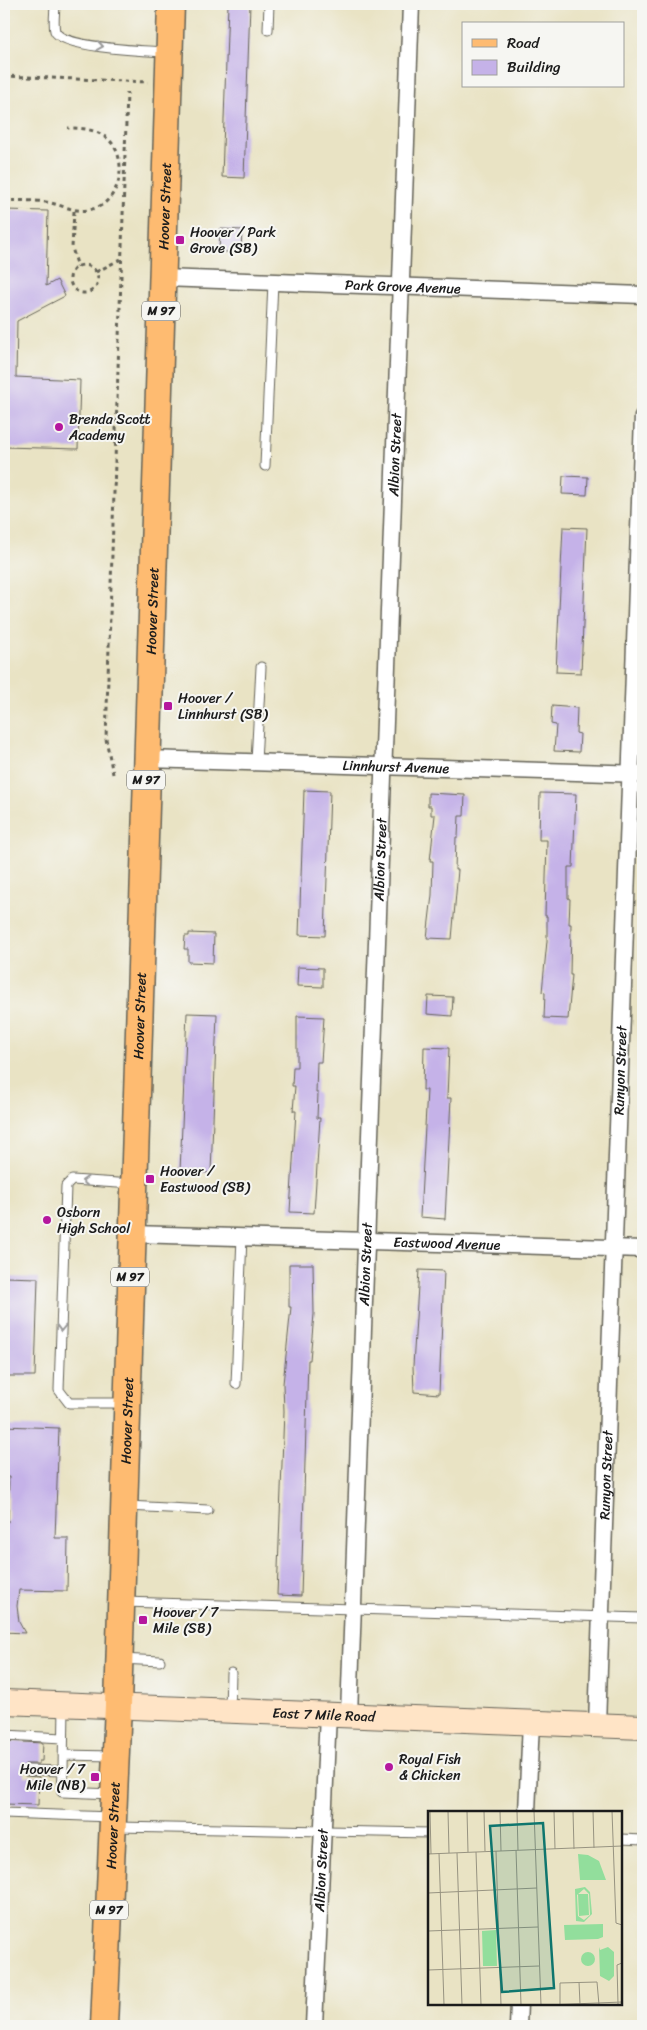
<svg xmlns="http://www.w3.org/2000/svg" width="647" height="2030" viewBox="0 0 647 2030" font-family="Sriracha,sans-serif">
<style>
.building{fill:#c5b2e8}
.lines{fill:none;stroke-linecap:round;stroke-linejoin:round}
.lane-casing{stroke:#646257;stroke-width:11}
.street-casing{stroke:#646257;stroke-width:19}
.secondary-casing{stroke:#646257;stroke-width:26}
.primary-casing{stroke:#646257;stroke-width:29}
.path{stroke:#646257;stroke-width:3;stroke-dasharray:4 4;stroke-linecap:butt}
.lane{stroke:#fff;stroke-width:9}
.street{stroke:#fff;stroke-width:16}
.secondary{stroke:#ffe4c6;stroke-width:24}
.primary{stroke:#febb71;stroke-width:26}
.oneway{stroke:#999}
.poi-dot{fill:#b5179e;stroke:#f6f6f2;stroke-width:2}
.labels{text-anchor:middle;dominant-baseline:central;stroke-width:4;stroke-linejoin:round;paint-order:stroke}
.shield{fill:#f6f6f2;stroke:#5d5d5c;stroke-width:1}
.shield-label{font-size:12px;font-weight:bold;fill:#1c1c1c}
.street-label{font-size:14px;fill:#1c1c1c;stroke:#f6f6f2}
.poi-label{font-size:14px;fill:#1c1c1c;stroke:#f6f6f2;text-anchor:start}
.inset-road{fill:none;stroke:#979381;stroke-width:1}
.view{fill:#0f766e;fill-opacity:0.15;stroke:#0f766e;stroke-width:2.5}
.inset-edge{fill:none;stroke:#1c1c1c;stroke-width:2.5}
</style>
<rect width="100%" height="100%" fill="#f6f6f2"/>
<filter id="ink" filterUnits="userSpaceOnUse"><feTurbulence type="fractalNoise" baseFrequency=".02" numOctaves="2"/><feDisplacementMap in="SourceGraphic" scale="10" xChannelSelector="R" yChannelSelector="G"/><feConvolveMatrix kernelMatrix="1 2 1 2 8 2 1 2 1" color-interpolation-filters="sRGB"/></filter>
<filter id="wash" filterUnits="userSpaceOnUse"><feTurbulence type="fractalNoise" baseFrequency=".0096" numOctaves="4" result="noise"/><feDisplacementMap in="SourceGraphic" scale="20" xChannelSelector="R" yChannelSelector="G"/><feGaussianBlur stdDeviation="1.12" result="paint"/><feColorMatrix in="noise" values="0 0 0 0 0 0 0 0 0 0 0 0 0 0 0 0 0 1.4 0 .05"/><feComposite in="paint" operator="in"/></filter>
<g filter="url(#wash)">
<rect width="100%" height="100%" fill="#e9e3c4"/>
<g id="blocks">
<!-- building -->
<path class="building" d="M228,4H250L244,178L222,177Z
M4,210L48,211L46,286L57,280L65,296L17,321L16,377L80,380L78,449L4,447Z
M220,229L242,230L241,252H219Z
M563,476L588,477L587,495L562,494Z
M563,527L587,528L581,673L556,672Z
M552,706L577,708L576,733L580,734L579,752L554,751L556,725L551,724Z
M304,790L330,791L325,936L299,935Z
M428,793L465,795L464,816H459L458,837H456L455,870H458L452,939L427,938L432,895L433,861H430L435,815H431V806H428Z
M540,793L576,794L573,867H568V898L570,899L569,924H571L570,975H572L568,1019L544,1018L545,993L542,992L547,941V916H545L547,840H539Z
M189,933L214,934L213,963L188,962V949H184L185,936H189Z
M298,967L323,968V987L297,986Z
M428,996L453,997L452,1016L427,1014Z
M187,1013L217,1014L211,1173L180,1171Z
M297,1016L324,1017L321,1062H317L316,1093H318L317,1118H320L314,1213L290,1212L296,1111H293L295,1086H292L293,1067H297Z
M424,1047L449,1048L447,1098H451L445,1219L420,1217L427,1090H423Z
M289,1264H313L314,1314L310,1360H308L301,1596L277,1595L284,1411L283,1384L291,1307H289Z
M419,1270L444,1271L439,1394L414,1392L413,1366Z
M4,1277L38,1278L35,1376H4Z
M4,1426L59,1428L55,1538H68L67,1591L19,1590L17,1606L19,1622L25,1633L4,1632V1522H8L9,1477H4Z
M4,1741L43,1743L42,1761H39V1764H25L22,1769L25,1776L39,1777L38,1805L4,1804Z"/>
</g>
</g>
<g filter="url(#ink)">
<use href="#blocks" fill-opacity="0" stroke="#646257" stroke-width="1"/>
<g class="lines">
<!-- lane casing -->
<g class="lane-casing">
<path id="lane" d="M55,4C55,12 53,23 55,31C61,48 148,51 166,52
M268,30L269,4
M265,466L273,282
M256,762L261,667
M236,1384L242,1237
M126,1403H69L59,1390L66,1186L72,1180L133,1184
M127,1506L208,1510
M124,1602L643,1618
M121,1659L160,1661
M230,1710L231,1673
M4,1735L63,1738
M63,1755L113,1756
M28,1770L63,1771L62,1792L113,1794
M63,1771L64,1704
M4,1813L111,1817
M116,1827L430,1833
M621,1839L643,1840"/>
</g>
<!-- street casing -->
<g class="street-casing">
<g id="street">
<path id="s1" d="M162,278L643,295"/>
<path id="s2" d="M147,759L643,774"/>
<path id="s3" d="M132,1234L643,1249"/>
<path id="s4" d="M349,1715L411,4"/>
<path id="s5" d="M597,1725L643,416"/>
<path d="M527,1812L531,1722"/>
<path id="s6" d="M314,2026L328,1714"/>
<path d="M518,2026L519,2004"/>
</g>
</g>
<!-- secondary casing -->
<g class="secondary-casing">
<g id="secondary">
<path id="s7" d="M4,1702L643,1727"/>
</g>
</g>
<!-- primary casing -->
<g class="primary-casing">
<g id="primary">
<path id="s8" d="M104,2026L118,1705L171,4"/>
</g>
</g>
<!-- path -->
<path class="path" d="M4,76L148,82
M4,200C18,201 32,200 46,202C65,205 78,216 98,207C122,196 128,157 108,139C96,129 82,128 68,128
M74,211L72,248L78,267
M70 279a14 14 0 1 1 28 0a14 14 0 1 1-28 0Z
M96,272L121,259
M113,774L106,739L127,92"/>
<!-- lane -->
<use href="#lane" class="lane"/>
<!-- street -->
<use href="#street" class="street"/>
<!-- secondary -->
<use href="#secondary" class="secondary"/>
<!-- primary -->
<use href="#primary" class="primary"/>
</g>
<!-- one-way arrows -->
<defs><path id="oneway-chevron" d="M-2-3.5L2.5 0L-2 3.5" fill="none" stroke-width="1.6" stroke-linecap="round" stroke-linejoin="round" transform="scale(1.25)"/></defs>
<g class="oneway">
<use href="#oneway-chevron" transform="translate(100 46) rotate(8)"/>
<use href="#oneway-chevron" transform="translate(85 1181) rotate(-177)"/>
<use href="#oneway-chevron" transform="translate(61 1328) rotate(92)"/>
</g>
</g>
<!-- markers -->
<g class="poi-dot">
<rect x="175" y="235" width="10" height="10" rx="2.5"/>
<circle cx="59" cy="427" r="5"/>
<rect x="163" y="701" width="10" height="10" rx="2.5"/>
<rect x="145" y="1174" width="10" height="10" rx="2.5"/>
<circle cx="47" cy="1220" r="5"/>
<rect x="138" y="1615" width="10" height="10" rx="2.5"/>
<circle cx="389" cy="1767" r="5"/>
<rect x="90" y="1772" width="10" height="10" rx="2.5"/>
</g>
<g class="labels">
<!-- shield labels -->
<g class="shield">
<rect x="142" y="301.5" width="38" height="19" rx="4"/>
<rect x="127" y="770.5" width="38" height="19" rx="4"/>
<rect x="111" y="1267.5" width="38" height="19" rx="4"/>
<rect x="90" y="1900.5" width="38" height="19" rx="4"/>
</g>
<g class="shield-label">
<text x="161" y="311">M 97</text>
<text x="146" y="780">M 97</text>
<text x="130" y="1277">M 97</text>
<text x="109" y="1910">M 97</text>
</g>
<!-- street labels -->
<g class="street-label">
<text stroke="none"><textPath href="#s8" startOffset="1821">Hoover Street</textPath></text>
<text stroke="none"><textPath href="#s1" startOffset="241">Park Grove Avenue</textPath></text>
<text stroke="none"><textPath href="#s4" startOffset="1261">Albion Street</textPath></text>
<text stroke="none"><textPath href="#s8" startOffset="1416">Hoover Street</textPath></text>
<text stroke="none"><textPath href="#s2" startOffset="249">Linnhurst Avenue</textPath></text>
<text stroke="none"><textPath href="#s4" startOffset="856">Albion Street</textPath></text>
<text stroke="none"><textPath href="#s8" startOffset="1011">Hoover Street</textPath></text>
<text stroke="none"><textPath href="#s5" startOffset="655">Runyon Street</textPath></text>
<text stroke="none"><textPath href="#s3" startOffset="315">Eastwood Avenue</textPath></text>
<text stroke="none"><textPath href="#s4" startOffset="451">Albion Street</textPath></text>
<text stroke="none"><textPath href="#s8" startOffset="606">Hoover Street</textPath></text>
<text stroke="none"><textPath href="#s5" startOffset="250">Runyon Street</textPath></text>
<text stroke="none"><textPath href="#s7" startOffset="320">East 7 Mile Road</textPath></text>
<text stroke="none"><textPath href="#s8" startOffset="201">Hoover Street</textPath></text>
<text stroke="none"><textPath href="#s6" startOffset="156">Albion Street</textPath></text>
</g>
<!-- poi labels -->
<g class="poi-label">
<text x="190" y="232">Hoover / Park<tspan x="190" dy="16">Grove (SB)</tspan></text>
<text x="69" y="419">Brenda Scott<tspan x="69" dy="16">Academy</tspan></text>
<text x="178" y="698">Hoover /<tspan x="178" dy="16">Linnhurst (SB)</tspan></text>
<text x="160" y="1171">Hoover /<tspan x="160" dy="16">Eastwood (SB)</tspan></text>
<text x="57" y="1212">Osborn<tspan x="57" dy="16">High School</tspan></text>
<text x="153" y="1612">Hoover / 7<tspan x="153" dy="16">Mile (SB)</tspan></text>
<text x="399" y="1759">Royal Fish<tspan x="399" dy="16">&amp; Chicken</tspan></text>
<text x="85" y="1769" text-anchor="end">Hoover / 7<tspan x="85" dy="16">Mile (NB)</tspan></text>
</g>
</g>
<!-- overview -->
<g transform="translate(428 1811)">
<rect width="194" height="194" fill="#e9e3c4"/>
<path d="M150,43L160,44L171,50L178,69H152ZM157,76L162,81L164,103L156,111L148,110L147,78ZM156,78L161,83L162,104L156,109L150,105L149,84ZM150,83H160L161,104L151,105ZM175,113V126L170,128L137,129L136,114ZM68,119L69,155H55L54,120ZM171,136L172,139L180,136L186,141V165L181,170L172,165ZM153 148a7 7 0 1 1 14 0a7 7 0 1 1-14 0Z" fill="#92de9c" fill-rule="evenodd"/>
<path class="inset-road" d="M2,0L3,43M20,0L21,42M39,0L40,41M56,0L57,40M72,0L73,40M89,0L90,39M106,0L113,194M126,0L127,38M145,0L146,38M165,0L166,37M184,0L188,112L194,114M88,39L93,194M68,40L73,194M48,41L53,194M11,42L16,194M29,42L34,194M0,43L194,35M0,82L109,77M0,120L110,116M0,159L111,155M151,171L152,193M190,193L189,154L194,152M119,194L194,191M132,194V172L169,171L171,194"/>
<path class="view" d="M115,12L126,177L74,181L62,15Z"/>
<rect width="194" height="194" class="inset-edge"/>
</g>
<!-- margin -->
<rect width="647" height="2030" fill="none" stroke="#f6f6f2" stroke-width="20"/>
<!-- legend -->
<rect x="462" y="22" width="162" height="65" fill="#f6f6f2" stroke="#9f9f9c"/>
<rect x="472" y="39" width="25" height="8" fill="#febb71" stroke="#9f9f9c"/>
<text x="507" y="48" font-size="15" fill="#1c1c1c">Road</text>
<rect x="472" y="60" width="25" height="15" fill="#c5b2e8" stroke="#9f9f9c"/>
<text x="507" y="72" font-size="15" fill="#1c1c1c">Building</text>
</svg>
